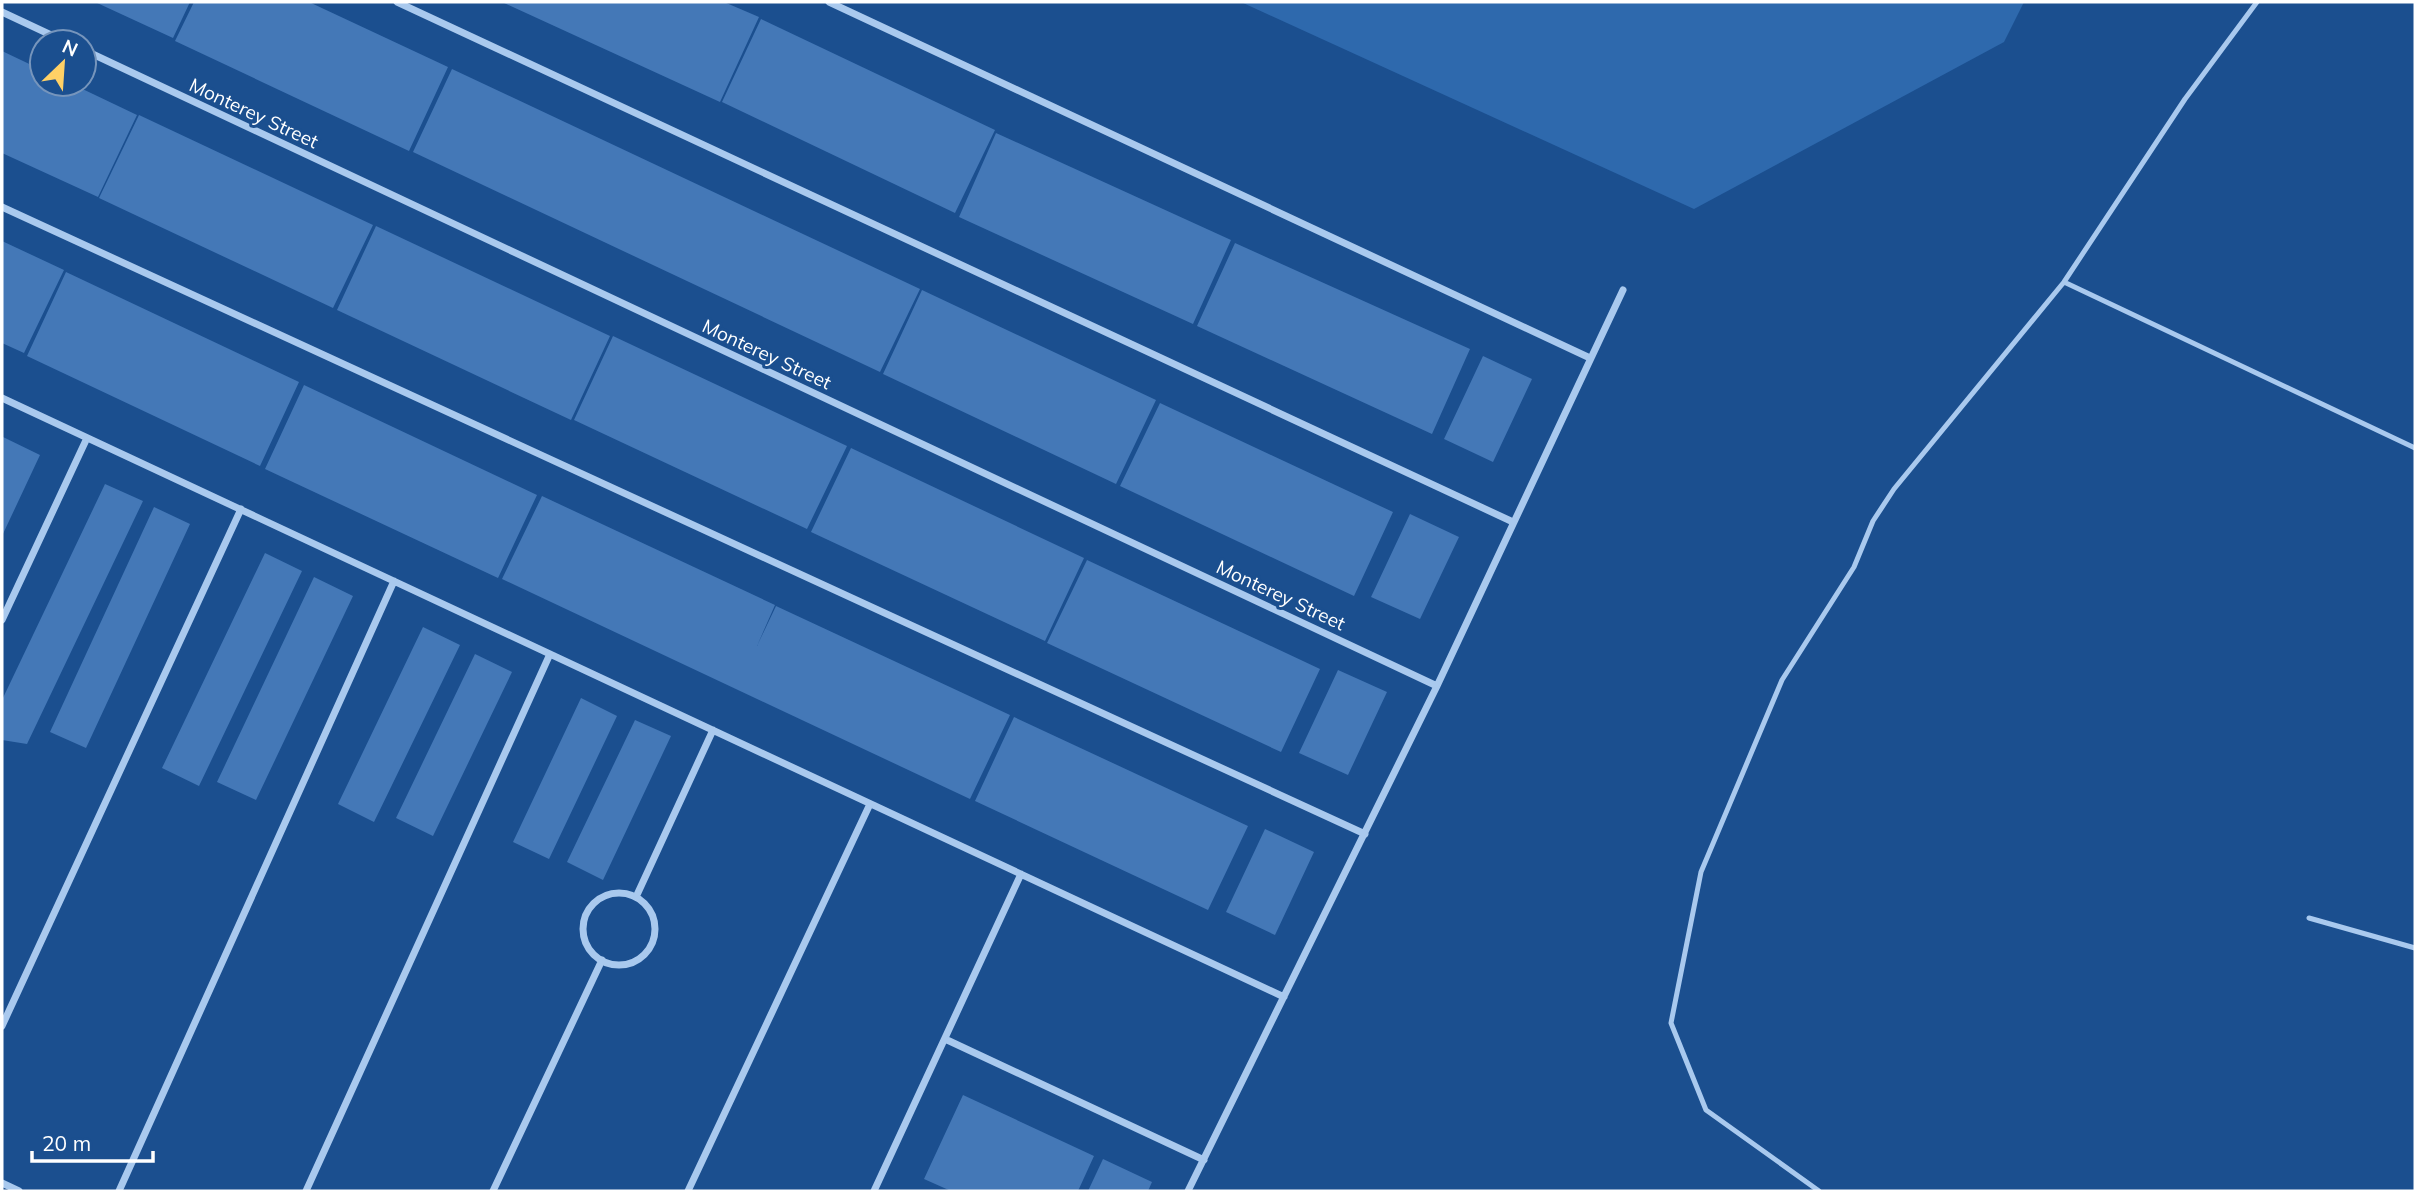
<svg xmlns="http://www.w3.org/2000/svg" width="2417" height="1193" viewBox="0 0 2417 1193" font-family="Mulish,sans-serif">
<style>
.green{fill:#2e69ad}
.building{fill:#4478b7}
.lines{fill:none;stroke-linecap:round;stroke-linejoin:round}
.service{stroke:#a9c9ee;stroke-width:5}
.minor{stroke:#a9c9ee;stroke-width:7}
.labels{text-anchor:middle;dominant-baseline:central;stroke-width:6;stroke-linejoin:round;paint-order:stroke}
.street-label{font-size:19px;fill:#fff;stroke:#1b4f8f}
</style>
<rect width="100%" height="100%" fill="#1b4f8f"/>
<!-- green -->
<path class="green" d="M1241,2H2024L2004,42L1694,209Z"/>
<!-- building -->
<path class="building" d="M95,2H190L173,38Z
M194,2H309L448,67L409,151L175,41Z
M502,2H724L759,17L720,102Z
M761,19L995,130L955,213L722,102Z
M2,51L42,70V84H72L137,115L98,197L2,153Z
M452,69L920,289L880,372L413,152Z
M139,115L373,225L333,308L99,198Z
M996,133L1231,240L1193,324L959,217Z
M376,226L610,336L571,420L337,310Z
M2,241L64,270L24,353L2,343Z
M1235,243L1470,349L1432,434L1197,326Z
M66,272L299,382L260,466L27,356Z
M922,290L1156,400L1116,484L883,374Z
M613,336L847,446L807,529L574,420Z
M1483,356L1532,379L1493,462L1444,439Z
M304,385L537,495L498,578L265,469Z
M1160,403L1393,512L1354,596L1120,486Z
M3,437L40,455L2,536V439Z
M851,448L1084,558L1045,641L811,532Z
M105,484L143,501L27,744L2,740V700Z
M542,496L775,605L757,646L776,606L1010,715L970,799L502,579Z
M154,507L190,524L86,748L50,732Z
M1410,514L1459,537L1420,619L1371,597Z
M265,553L302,571L199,786L162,768Z
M1087,560L1320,669L1281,752L1047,643Z
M314,577L353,596L256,800L217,782Z
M423,627L460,645L374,822L338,804Z
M475,654L512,672L433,836L396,818Z
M1338,670L1387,692L1348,775L1299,753Z
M581,698L617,716L549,859L513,842Z
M1014,717L1248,826L1208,910L975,801Z
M635,720L671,736L603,880L567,862Z
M1265,829L1314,852L1275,935L1226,912Z
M963,1095L1094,1156L1078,1191H951L924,1179Z
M1103,1159L1152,1182L1148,1191H1088Z"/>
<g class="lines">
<!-- service -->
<path class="service" d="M2064,282L2415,448
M2309,918L2415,948
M1819,1191L1706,1110L1671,1023L1701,872L1782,680L1854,567L1873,521L1894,489L2064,282L2185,99L2257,2"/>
<!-- minor -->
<path class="minor" d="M397,2L1513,522
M829,2L1590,358
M2,12L66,42
M84,50L1437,686
M2,207L1365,834
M2,398L1284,997
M2,620L87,438
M583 929a36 36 0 1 1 72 0a36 36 0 1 1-72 0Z
M636,897L713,730
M2,1026L241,509
M945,1039L1204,1160
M2,1183L19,1191
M119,1191L394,581
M306,1191L550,654
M493,1191L602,960
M688,1191L870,804
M874,1191L1021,874
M1188,1191L1437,686L1623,290"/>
</g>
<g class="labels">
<!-- street labels -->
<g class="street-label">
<text transform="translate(254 113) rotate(25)">Monterey Street</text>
<text transform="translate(767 354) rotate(25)">Monterey Street</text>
<text transform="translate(1281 595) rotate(25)">Monterey Street</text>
</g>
</g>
<!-- border -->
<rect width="2417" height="1193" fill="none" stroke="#ffffff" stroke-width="7"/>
<!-- north arrow -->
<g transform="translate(63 63) rotate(25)"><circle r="33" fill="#1b4f8f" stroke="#7695bc" stroke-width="2"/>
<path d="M0-5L12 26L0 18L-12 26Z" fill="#ffd166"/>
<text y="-10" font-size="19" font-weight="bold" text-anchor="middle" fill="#ffffff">N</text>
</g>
<!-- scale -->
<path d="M32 1151v10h121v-10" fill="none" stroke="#ffffff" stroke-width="3.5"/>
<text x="42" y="1151" font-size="21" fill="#ffffff" stroke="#1b4f8f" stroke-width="5" paint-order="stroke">20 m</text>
</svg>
